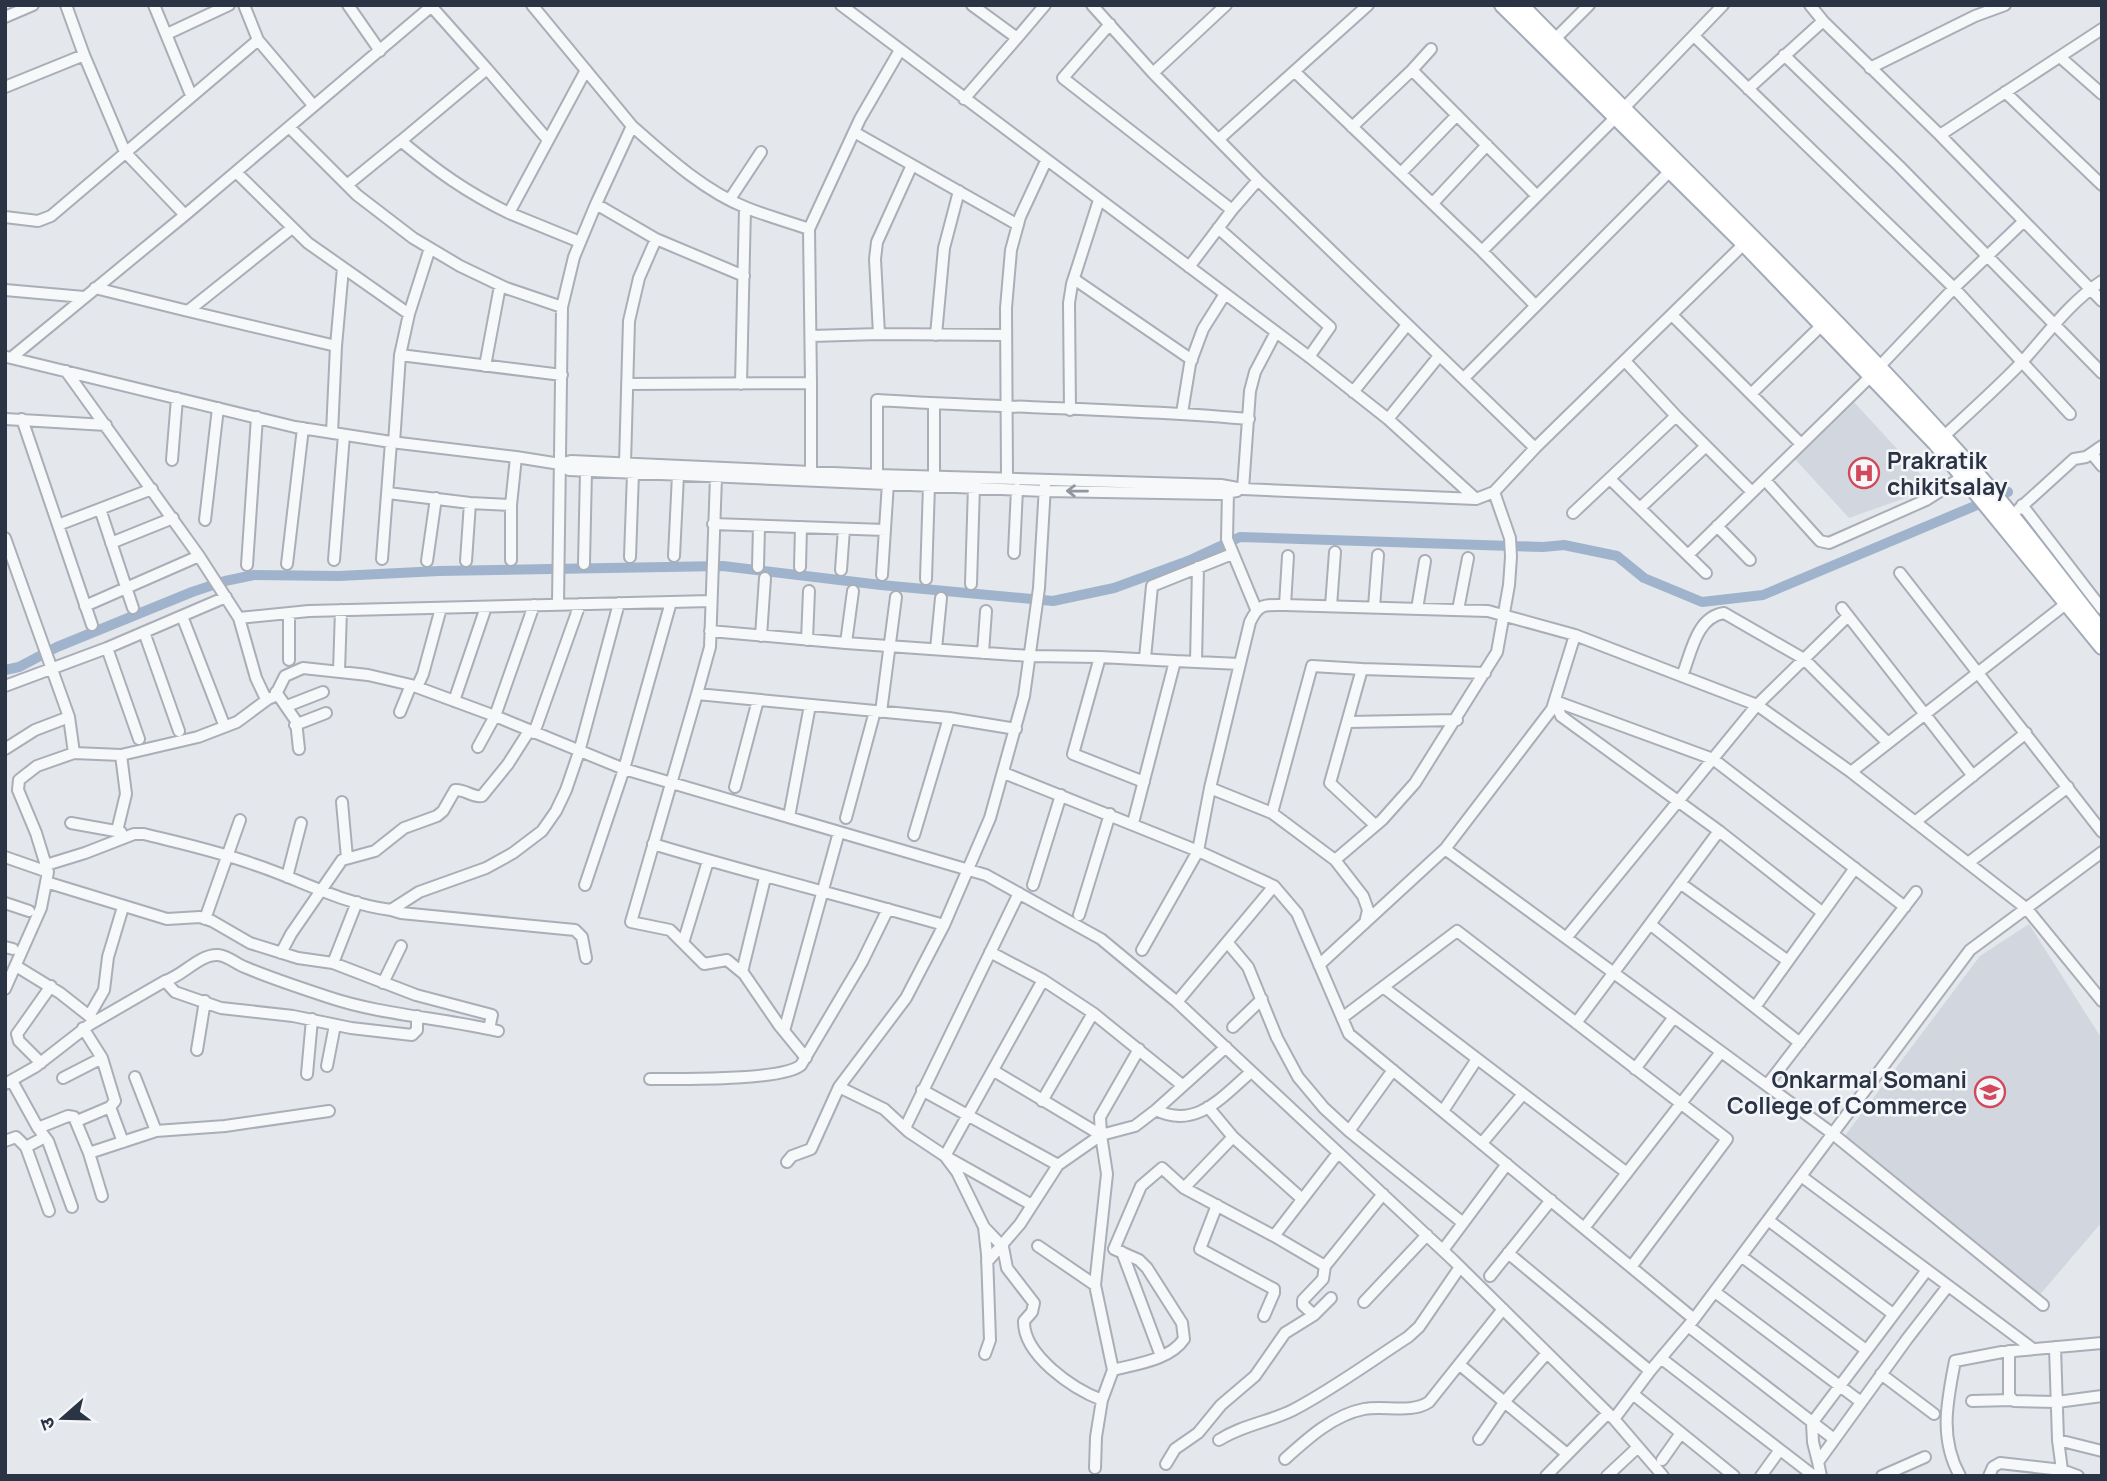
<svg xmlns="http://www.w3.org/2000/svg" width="2107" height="1481" viewBox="0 0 2107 1481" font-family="Manrope,'Noto Sans Devanagari',sans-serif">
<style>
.built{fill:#d2d6de}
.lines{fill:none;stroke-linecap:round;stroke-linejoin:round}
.canal{stroke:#9fb4cc;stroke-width:10}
.minor-casing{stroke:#a9aeb7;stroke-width:14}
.major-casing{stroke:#a3abb8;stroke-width:18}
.minor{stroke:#f7f8fa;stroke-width:10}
.major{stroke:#fff;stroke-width:14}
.oneway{stroke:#9196a0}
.labels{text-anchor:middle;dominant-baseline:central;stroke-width:5;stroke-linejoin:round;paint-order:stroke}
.poi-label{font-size:23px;font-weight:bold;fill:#2b3445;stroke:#f4f6f9;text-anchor:start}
</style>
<rect width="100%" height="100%" fill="#e4e7ec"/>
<!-- built -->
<path class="built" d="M1853,401L1933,488L1849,518L1794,458Z
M2029,924L2102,1039V1222L2037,1298L1838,1145L1980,956Z"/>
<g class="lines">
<!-- canal -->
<path class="canal" d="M5,670L19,667L57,647L192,592L225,581L254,575L339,576L439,571L723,566L881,585L1053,601L1114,588L1188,561L1240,537L1543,547L1564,545L1617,556L1644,578L1702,602L1763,595L2008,492"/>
<!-- minor casing -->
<g class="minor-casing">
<path id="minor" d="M66,5L84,55
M154,5L191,95
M244,5L258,40
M348,5L380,51
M532,5L632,126L596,204
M841,5L1312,359L1388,419L1476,499
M972,5L1017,38L1045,5
M1092,5L1153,73L1258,180L1535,448
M1810,5L1823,21L1940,135L2102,301
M5,17L33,5
M1110,24L1063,78L1232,210L1258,180
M167,34L229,5
M1694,36L1954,288L2070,414
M1554,40L1589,5
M1784,55L1899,166L2102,373
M2060,57L2102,94
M1870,68L1975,16L2005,5
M487,69L548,140
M1412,70L1431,49
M1295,72L1482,251L1536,306
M1153,73L1226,5
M5,87L84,55L125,152L185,215
M1748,89L1823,21
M2005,92L2102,185
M964,99L1017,38
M1623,109L1723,5
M632,126C666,156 704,191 747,208C767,216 789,222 809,229
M289,127L357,195L413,238L460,266L506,288L562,307L558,604
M1352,127L1412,70L1536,195
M854,132L1018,225
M1940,135L2102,29
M1219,139L1368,5
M401,141L487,69L431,6
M236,172L308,243L409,314
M1401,173L1457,115
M347,185L401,141C437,171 466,192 509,213L586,70
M730,199L761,152
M1433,203L1487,145
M509,213L580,242
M5,217L38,221L51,216L258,40L313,105
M1218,228L1330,327L1309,357
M656,239L744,276
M1482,251L1616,117
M1189,267L1232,210
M1074,279L1192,360
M95,288L188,311L292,228
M5,290L84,297
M562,307L574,257L596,204L656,239L639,278L629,321L625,463
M188,311L336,346L332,433
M1672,315L1801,444
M879,334L1006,335
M936,335L944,248L959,191
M811,336L879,334L875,259L877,242L912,165
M336,346L343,268
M400,355L562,375
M7,357L11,358L185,215L433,5
M11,358L295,427L391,442L516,457L560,464L569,470L1045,491L1219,494L1237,491
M485,366L500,286
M1878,368L1954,288L2024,221
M66,371L199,556L239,618L256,678L265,697L268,699L275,696L285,676L303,668L368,675L411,685L495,716L624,769L986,875L1101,939L1177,1002L1453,1260L1614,1419L1663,1476
M1465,377L1670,171
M627,384L811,383L809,229L860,119L900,50
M741,384L745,208
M1353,392L1407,325
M1751,394L1822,325
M934,404V476
M1070,410L1069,303L1072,284L1099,200
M1182,413L1190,364L1203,329L1225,294
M1676,416L1752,492
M5,419L106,425
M22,419L92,625
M1388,419L1439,356
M1943,437C1970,412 1997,388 2022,362C2047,334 2070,302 2102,281
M394,443L400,355L409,314L430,248
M2092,454L2102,466
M172,460L177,398
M560,464L571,461L877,475L1221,485L1243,489L1476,499L1494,492L1535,448L1748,240
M811,472V383
M877,475V400C1001,408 1125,408 1249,419
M1007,478L1006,308L1011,250L1020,217L1046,161
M1610,479L1706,573
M1765,480L1820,541L1829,543L1926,500L1964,476
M1243,489L1250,391L1255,372L1276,332
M1228,492L1227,539L1256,609
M388,493L470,503L511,505
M2022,505L2102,609
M1640,508L1706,446
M100,509L133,608
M2019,509L2074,459L2086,457L2102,446
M1573,513L1676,416L1625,361
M205,520L218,408
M713,524L885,530
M58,525L152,489
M1717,526L1750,560
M5,538L69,717L35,730L5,749
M111,543L173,518
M1014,553L1017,489
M1688,555L1871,376
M674,556L678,475
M630,557L633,473
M382,559L391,442
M334,560L344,435
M511,560V505L516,457
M427,561L436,498
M466,561L470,503
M287,564L303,428
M584,564L586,470
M247,565L257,417
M758,567L759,526
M800,567L801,527
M841,570L844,529
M1900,573L2102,832
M882,575L888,483
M926,579L929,485
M971,584L974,486
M853,591L846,643L1030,656L1100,657
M2067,603L1851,772L2027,909L2102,1001
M1285,605L1288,556
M85,606L199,556
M1331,606L1335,552
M1374,607L1378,555
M1842,608L1973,776
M1417,609L1425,561
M1458,610L1468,558
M289,613V660
M182,616L223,722
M1848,616L1757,705L1851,772
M239,618L309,611L711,601
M710,631L846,643
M144,632L179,731
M761,636L765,578
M807,640L809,591
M936,649L941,598
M983,653L986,611
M1145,658L1152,586L1232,554
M1196,662L1198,567
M339,671L341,610
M1682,676C1691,654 1696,617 1724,613L1804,659L1888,743
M5,686L107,648
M417,687L423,674L441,608
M276,692L296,721L299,749
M697,694L710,647L716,477
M454,701L486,607
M1555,701L1561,716L1719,831L1650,924L1800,1043
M1555,701L1713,759L1905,907
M287,706L323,692
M400,712L411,685
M881,712L896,597
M69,717L74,753
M1348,722L1457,720
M295,725L326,713
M534,733L580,604
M139,739L107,648L226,597
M478,747L495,716L534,605
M1004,773L1198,851L1142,950
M1144,782L1073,754L1100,657L1175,661
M735,787L758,700
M1210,788L1272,813L1335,860L1363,896L1368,910L1365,923
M342,802L347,858
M1272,813L1312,666L1362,669
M789,817L810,705
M846,818L875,711
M1915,822L2026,733
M71,823L121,832
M1133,823L1175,661L1240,664
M1375,825L1330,783L1362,669L1485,673
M117,831L126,794L121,755
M1719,831L1823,913
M914,835L949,718L1016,729
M653,844C749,873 847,897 944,925
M5,857L48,872
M1335,860L1382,820L1415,783L1497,652L1509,585L1511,557L1510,538L1494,492
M1968,863L2068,787
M46,865L85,853L134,834H144C180,843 217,851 253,864C299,879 342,904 391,910L419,892L486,868L513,853L542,831L556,811L566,790L579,752L619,603
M287,877L301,823
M46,882L167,919L200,917L212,921L250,943L298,958L333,963L416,995L492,1015L489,1029
M1680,883L1788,961
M585,885L624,769L671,602
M1033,885L1061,795
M1274,886L1297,913L1349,1034L1694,1319
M5,903L29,911
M391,910L401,913L575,930L582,937L586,958
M1079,915L1110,814
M205,919L240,820
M1566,938L1757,705L1575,635L1552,709L1445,849L1833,1134L2043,1305
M1227,942L1248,967L1277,1038L1298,1077L1324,1108L1349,1131
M683,943L708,861
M5,947L13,949
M990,952L1043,980L1093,1013L1182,1085
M281,953L291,934L342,860L375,851L404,828L437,816L443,811L455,790C465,789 473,798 482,796L508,764L529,731
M333,963L357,902
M1319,965L1445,849
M16,966L60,993L93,1019
M742,972L765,878
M1043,980L945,1156L957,1172L984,1227L1003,1247L1007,1268L1034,1303L1032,1312L1024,1321C1023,1355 1073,1389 1102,1400L1113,1370L1095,1285L1107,1174L1101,1135L1100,1117L1139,1049
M165,981L175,992L221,1008L293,1016L351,1028L412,1035L417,1030V1016
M383,983L401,946
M1383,987L1627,1173
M5,989L41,908L48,872L36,833L18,790L19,780L37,766L74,753L121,755L198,737L237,722L268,699
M1177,1002L1274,886L1198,851L1210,788L1250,622C1259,603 1264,605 1285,605L1488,611L1575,635
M1755,1007L1855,868
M89,1016L104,990L108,957L123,907
M1342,1018L1457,931L1727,1139L1631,1267
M1576,1023L1650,924
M1233,1027L1262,999
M784,1031L839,832
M197,1050L205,1001
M806,1058L779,1025L744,974L727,960L704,964L670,930L631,922L697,694L949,718
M41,1063L19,1041L17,1034L51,986
M327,1066L335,1025
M1635,1069L1674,1017
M1393,1070L1349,1131L1463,1223
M994,1071L1101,1135
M307,1074L312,1019
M135,1077L156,1131
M63,1078L102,1058
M650,1079C678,1079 783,1081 801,1065L862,962L888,909
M12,1081L38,1128L48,1141L72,1207
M5,1084L35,1067L89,1025L165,981C183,976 199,954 218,955C229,956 237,965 247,968C273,979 301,988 328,997C381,1015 443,1018 498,1031
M1767,1085L1916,892
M922,1090L1058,1165
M1042,1101L1093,1013
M110,1107L123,1142
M1208,1107L1233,1137L1301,1198
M1156,1110C1196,1130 1223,1096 1251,1072
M1443,1111L1477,1059
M77,1121L110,1107L115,1101L102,1058L83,1028
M38,1128L68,1116L74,1117L89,1153L156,1131L225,1126L329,1111
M905,1128L1019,893
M5,1141L16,1137L26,1147L45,1137
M1482,1143L1523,1094
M26,1147L49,1211
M89,1153L102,1196
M787,1162L792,1156L811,1149L839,1087
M1801,1176L2033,1349
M1184,1188L1233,1137
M1032,1205L945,1156L909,1132L884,1109L839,1087L906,998L944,925L990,818L1024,696L1039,588L1045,486
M1217,1205L1200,1249L1274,1289V1293L1264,1316
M1768,1220L1893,1314
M984,1227L987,1254L990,1340L985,1354
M1584,1228L1721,1052
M1274,1236L1338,1153
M1038,1246L1095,1285
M1443,1250L1507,1164
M1122,1252L1161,1356
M1508,1253L1650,1371
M1741,1256L1866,1350
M987,1262L1020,1224L1058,1165L1101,1135L1135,1126L1156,1110L1226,1047
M1490,1276L1551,1200
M1715,1292L1861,1402
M1364,1302L1427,1235
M1314,1315L1303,1305V1300L1323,1279L1325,1266L1383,1194
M1688,1326L1834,1439
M2055,1347L2058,1440L2062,1470
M2009,1351V1396L2014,1401L2057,1402L2102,1396
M1662,1359L1814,1476
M1460,1365L1567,1454
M1113,1370C1136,1364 1170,1360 1184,1339L1182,1323L1147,1268L1139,1260L1114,1249L1141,1186L1162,1168L1184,1188L1274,1236L1325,1266
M1881,1374L1934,1414
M1633,1394L1734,1476
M1972,1401L2012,1400
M1614,1419L1650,1371L1694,1319L1970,950L2102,852
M1479,1439L1505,1401L1547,1353
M1219,1440C1242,1425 1269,1422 1293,1410C1333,1389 1371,1361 1408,1337L1419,1327L1460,1267
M2058,1440L2102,1451
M1285,1459C1307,1439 1333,1415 1364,1409C1384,1405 1411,1414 1429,1402L1503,1309
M1662,1460L1681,1433
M1818,1462L1813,1442L1812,1423L1927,1270
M1166,1464L1175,1449L1198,1433L1221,1405L1255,1376L1285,1333L1314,1315L1331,1298
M1095,1468L1096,1437L1102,1400
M1546,1476L1608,1413
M1607,1476L1638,1447
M1761,1476L1779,1451
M1821,1476L1818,1462L1907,1339L1948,1286
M1882,1476L1925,1457
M1960,1476C1939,1438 1947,1402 1955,1361L2002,1352L2102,1343
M1989,1476L1993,1467L2000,1463L2062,1470L2078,1476"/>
</g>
<!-- major casing -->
<g class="major-casing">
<path id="major" d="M1502,5L1744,244L1936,444L2102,647
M1521,5C1668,156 1822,300 1962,457C2012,512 2056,573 2102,631"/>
</g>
<!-- minor -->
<use href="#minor" class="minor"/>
<!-- major -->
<use href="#major" class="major"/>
</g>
<!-- one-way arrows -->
<defs><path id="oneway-shaft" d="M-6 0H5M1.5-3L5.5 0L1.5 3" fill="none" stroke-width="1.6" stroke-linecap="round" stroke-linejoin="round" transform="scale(1.75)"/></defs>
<use class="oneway" href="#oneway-shaft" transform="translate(1077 491) rotate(-179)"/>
<!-- icons -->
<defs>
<g id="hospital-ring" transform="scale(1.575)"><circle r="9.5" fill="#f4f6f9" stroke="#d1495b" stroke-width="1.5"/><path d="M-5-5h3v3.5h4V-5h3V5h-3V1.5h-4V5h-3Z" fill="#d1495b"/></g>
<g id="university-ring" transform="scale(1.575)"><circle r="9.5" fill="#f4f6f9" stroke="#d1495b" stroke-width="1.5"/><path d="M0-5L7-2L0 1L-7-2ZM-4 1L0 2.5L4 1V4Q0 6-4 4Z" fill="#d1495b"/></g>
</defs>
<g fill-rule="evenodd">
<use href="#hospital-ring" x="1864" y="473"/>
<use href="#university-ring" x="1990" y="1092"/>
</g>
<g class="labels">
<!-- poi labels -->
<g class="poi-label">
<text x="1887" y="460">Prakratik<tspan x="1887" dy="26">chikitsalay</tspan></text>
<text x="1967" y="1079" text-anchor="end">Onkarmal Somani<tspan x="1967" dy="26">College of Commerce</tspan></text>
</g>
</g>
<!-- border -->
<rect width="2107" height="1481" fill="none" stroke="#2b3445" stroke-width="14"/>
<!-- north arrow -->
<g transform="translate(63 1418) rotate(250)" stroke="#f4f6f9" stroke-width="5" paint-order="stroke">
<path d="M0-5L12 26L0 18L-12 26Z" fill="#2b3445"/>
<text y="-10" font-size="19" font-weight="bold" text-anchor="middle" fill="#2b3445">उ</text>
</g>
</svg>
